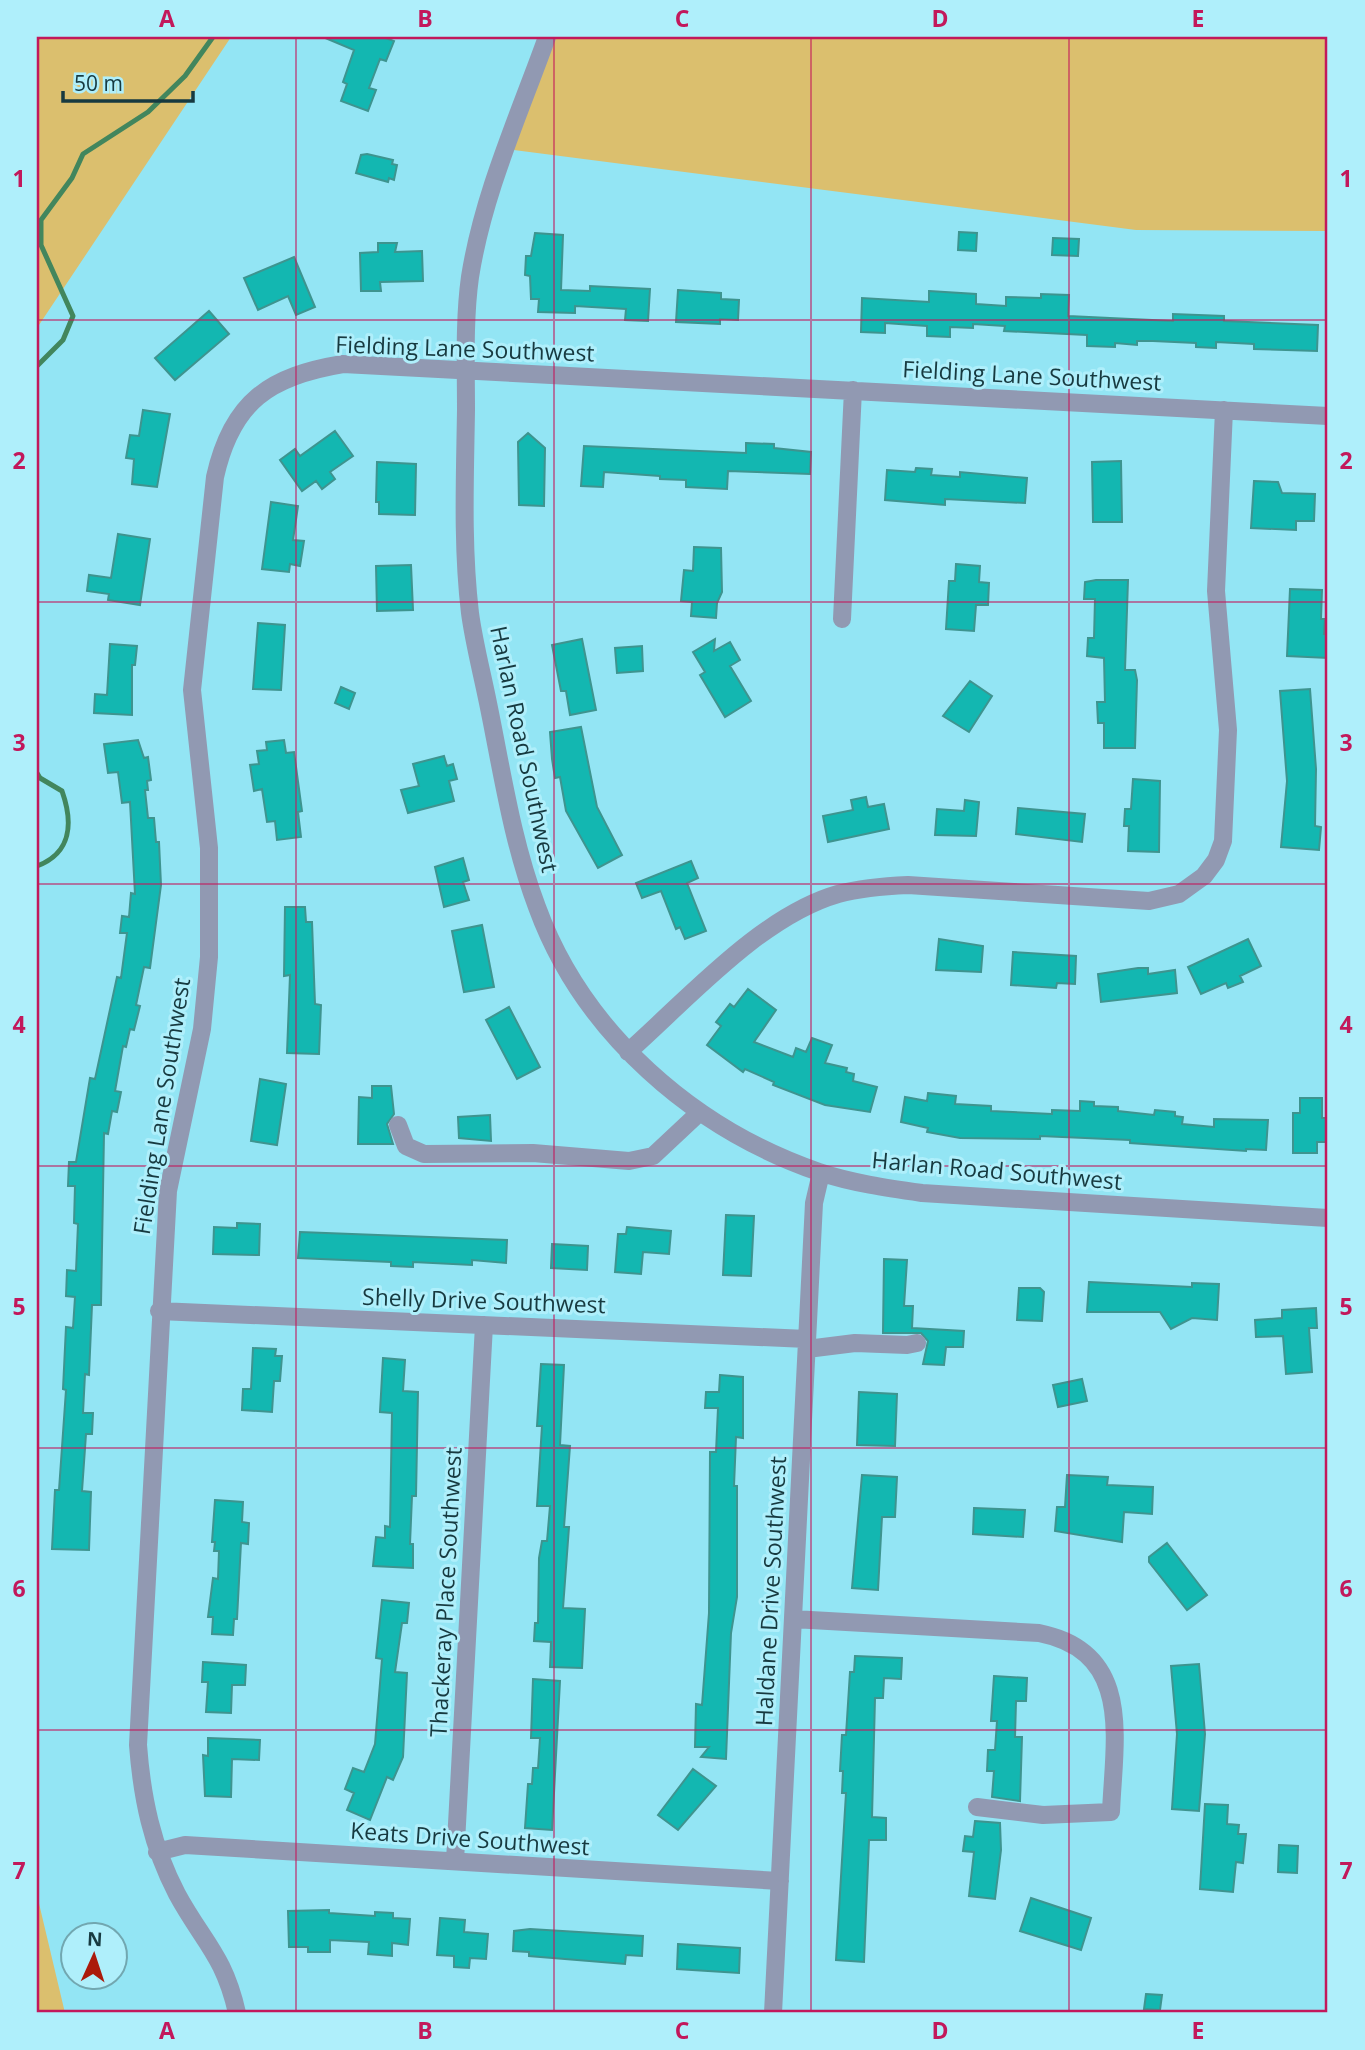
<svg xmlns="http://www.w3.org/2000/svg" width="1365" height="2050" viewBox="0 0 1365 2050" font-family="'Open Sans',sans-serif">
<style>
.green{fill:#dbbf6e}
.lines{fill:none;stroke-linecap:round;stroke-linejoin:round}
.stream{stroke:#42865d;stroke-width:5}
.building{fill:#13b7b1;stroke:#3e948f;stroke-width:2}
.minor{stroke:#9199b2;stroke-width:18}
.grid{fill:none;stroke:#c2185b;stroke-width:2;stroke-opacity:0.55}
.labels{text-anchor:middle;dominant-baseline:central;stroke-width:6;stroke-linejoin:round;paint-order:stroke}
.street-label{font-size:23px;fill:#173a40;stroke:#afeffb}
.neatline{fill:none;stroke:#c2185b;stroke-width:2.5}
.grid-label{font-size:23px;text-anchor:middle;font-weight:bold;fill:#c2185b}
</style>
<rect width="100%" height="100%" fill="#93e5f4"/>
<!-- green -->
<path class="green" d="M37,37H231L37,328Z
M549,37H1328V231L1136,230L506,149Z
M37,1895L65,2013H37Z"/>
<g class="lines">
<!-- stream -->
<path class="stream" d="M37,366L63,340L73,316L41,245V220L72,178L83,154L148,112L185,76L213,37
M37,773L40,778L62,791C73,822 72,853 37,866"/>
</g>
<!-- building -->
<path class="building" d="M323,37H383L394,41L386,61L380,59L369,88L376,90L368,111L341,101L347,84L343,82L354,50Z
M367,154L393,160L392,164L397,165L394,180L389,178L388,182L356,173L361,155Z
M959,232L977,233L976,251L958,250Z
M535,233L563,235L561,290L590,291V286L650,289L648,321L625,320L626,309L575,306V313L538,312L539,299H531L530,276L525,275L526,256H531Z
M1053,238L1079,239L1078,256L1052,255Z
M378,243H397L395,252L422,251L423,281L380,282L381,291H361L360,253L378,252Z
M294,257L315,307L296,315L288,296L258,310L244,278Z
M678,290L721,293V299L739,300L738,320L720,319V324L676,322Z
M929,291L976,294V304L1006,306V297L1041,298V294L1069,295L1068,316L1173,321V314L1224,316V321L1318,325L1317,351L1254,349V344L1216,342V348L1196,347V343L1153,341H1137V345L1115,343V347L1087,346V335L1004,331L1005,326L973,324V328L950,327V337L927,336V326L885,323V333L861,332L862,298L929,302Z
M209,311L229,334L175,380L155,358Z
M143,410L170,414L157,487L132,484L134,459L126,458L130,435L139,436Z
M335,431L353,456L330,472L335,479L322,489L316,481L302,491L280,460L295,449L300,456Z
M528,433L545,448L544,506L519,505L518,442Z
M746,443L774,444V448L811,452L810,474L728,471L727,489L686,487V480L660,479V476L604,472L603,487L581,486L584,446L746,453Z
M1121,461L1122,522H1093L1092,462Z
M377,462L416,464L415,515L379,514V502H376Z
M916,468L932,469L931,475L960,477V472L1027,478L1025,503L945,499V505L885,500L887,470L915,472Z
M1254,481L1278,482L1282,493L1315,494L1314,521H1296V530L1251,528Z
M271,502L298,506L293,540L304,541L300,566L290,564L289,572L262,569Z
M118,534L150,539L140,605L108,600L109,594L87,591L89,575L111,578Z
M694,547L721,548L722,592L717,603L716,618L691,616L692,602L681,601L684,570L693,571Z
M956,564L980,566L979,582L989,583L988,605H976L974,631L946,629L949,581H955Z
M411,565L413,610L377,611L376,566Z
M1096,580H1128L1125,670H1135L1137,680L1135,748H1104V723H1098L1097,702H1105L1104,658L1087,656L1088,638H1094L1095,599H1084L1085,582Z
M1290,589L1322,590L1321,619H1325L1324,634H1328V658L1287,656Z
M258,623L285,625L281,690L253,689Z
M582,639L596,710L570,715L566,691H561L552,645Z
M715,639L714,651L730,642L740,660L730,666L751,701L725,717L700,675L705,672L693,652Z
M110,644L137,646L135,665H132V715L94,713L95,694L107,695Z
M642,646L643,671L617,673L615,648Z
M970,681L992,696L969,732L943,716Z
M341,687L355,693L349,709L335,703Z
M1310,689L1316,769L1315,826L1321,827L1319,850L1281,847L1287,781L1280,691Z
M581,727L597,807L622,855L598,868L566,811L560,777L555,778L552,759L550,732Z
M138,740L144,758L148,757L151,780L147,781L148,790H145L148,818H154L156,842H159L161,885L150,968L144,967L136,1005L140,1006L134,1030L130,1029L126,1047L123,1046L115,1091L121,1092L117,1112L112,1111L108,1134L104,1133L101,1305H92L89,1375L85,1374L83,1413H93L92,1434H86L82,1491L91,1492L89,1550L52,1549L55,1490H59L66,1390L63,1389L66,1327L73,1328L75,1297L66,1296L67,1270L76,1271L78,1224L74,1223L75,1186H68L69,1162H76L90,1078L95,1079L117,977L121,978L127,933H120L122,916L129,917L131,893L135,894L130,802L122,803L118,772L108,773L104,744Z
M284,740L286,753L294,752L302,811L298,812L301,837L277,840L275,821L267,822L262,789L254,791L250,765L259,764L257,751L267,750L266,742Z
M444,756L447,766L453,764L457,779L449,781L454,801L408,813L401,790L419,786L413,764Z
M1133,779L1160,781L1159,852L1128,851L1129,826H1124L1125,809H1131Z
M866,797L868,807L884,804L889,829L828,842L823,816L853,810L851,800Z
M965,800L979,802L976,836L935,835L937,809L964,811Z
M1018,808L1085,814L1082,842L1016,834Z
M463,858L469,880L463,882L469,900L444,907L435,867Z
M691,861L698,878L687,883L706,931L685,939L680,927L676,929L661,891L642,898L636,883Z
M285,907H305L306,922H312L315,1004L321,1005L319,1054L287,1053L290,975L284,976Z
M482,925L494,987L464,992L452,931Z
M939,939L983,946L981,972L936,970Z
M1248,939L1261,966L1240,976L1243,982L1228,988L1226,983L1201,994L1188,967Z
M1013,952L1076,956L1075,984L1057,983L1056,988L1011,985Z
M1138,968H1148V974L1175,970L1177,993L1101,1002L1098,974Z
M748,989L776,1010L754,1042L793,1057L796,1048L806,1052L812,1038L832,1045L825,1063L847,1068L846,1072L854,1074L853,1081L877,1087L870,1112L825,1105L773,1085L774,1082L745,1069L743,1072L707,1045L721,1026L716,1022L730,1004L734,1007Z
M509,1007L540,1067L517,1079L486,1020Z
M260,1079L286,1084L277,1145L251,1141Z
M372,1086H391L394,1114L387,1124L393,1144H358L359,1097L372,1098Z
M928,1093L956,1096L955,1104L991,1106V1111L1052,1114V1110L1080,1111V1101L1094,1102V1106L1118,1107V1111L1154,1115L1155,1110L1175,1112V1116L1183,1117L1182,1124L1214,1127V1119L1268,1120L1266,1150L1246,1149V1151L1130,1143V1140L1040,1136V1139L960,1138L927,1132L928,1128L901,1122L905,1097L927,1101Z
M1300,1098H1322V1118H1328V1142H1317V1153H1293V1113H1300Z
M490,1115L491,1141L459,1138L458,1117Z
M726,1215L754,1216L751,1276L723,1275Z
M237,1223L260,1224L259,1255L213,1254L214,1227L237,1228Z
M627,1227L671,1231L669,1254L643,1252L641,1274L615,1272L618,1234H626Z
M300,1232L507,1240L506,1263L472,1260V1265L413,1262V1267L391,1266V1262L298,1258Z
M552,1244L588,1246L587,1270L551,1268Z
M884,1259L907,1260L904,1306H913L912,1328L964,1331L963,1347H946L944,1365L923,1364L928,1341L921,1333H883Z
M1089,1282L1192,1287V1283L1219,1284L1217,1320L1192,1318L1171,1329L1160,1312H1087Z
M1019,1288H1040L1044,1292L1042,1321L1017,1320Z
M1316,1308L1317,1328H1309L1312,1372L1286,1374L1283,1336L1256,1337L1255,1320L1282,1318V1310Z
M253,1348L276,1349L275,1356H282L280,1381H274L272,1412L242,1410L243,1389H251Z
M383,1358L405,1360L403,1391L418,1392L416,1496H412L410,1544H413V1568L373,1566L376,1537L385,1538V1526L390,1527L392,1413L380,1412Z
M541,1364L564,1365L560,1445L570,1446L564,1527H569L563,1608L585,1609L582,1668L550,1667L551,1642L534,1641L535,1623H538L539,1558L542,1541H547L550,1506H537L542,1426H537Z
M720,1375L743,1377V1438L736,1437L734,1486H737V1597L731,1633L726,1759L701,1757L709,1747H695L696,1704L702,1705L709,1613L710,1452H716L718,1408H705L706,1392H719Z
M1082,1379L1087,1401L1058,1407L1053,1385Z
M859,1392L897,1394L895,1446L857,1445Z
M862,1475L897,1477L895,1517H882L878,1590L852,1588Z
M1067,1475L1108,1477L1107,1485L1153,1487L1152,1514L1124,1512L1122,1542L1055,1531L1057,1507H1065Z
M215,1500L243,1502L242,1522L249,1523L248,1544L241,1543L237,1619H234L233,1635L212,1634L213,1617H208L213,1578L218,1579L219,1551H214L215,1542H212Z
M974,1508L1025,1510L1023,1537L973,1534Z
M1167,1543L1207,1595L1187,1610L1149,1562V1557Z
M382,1600L409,1603L407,1623H402L395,1672L407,1673L403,1757L393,1780L387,1777L370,1820L347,1810L354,1793L345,1789L353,1768L364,1772L375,1744L382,1659L376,1658Z
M855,1656L902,1658L901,1679L884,1678L883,1698H875L872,1817L886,1818V1840H869L864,1962L836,1960L846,1793H842L843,1771H840L842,1735H846L850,1672H854Z
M203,1662L246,1665L245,1685H232L231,1713L206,1712L208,1682H202Z
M1199,1664L1205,1734L1199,1811L1172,1809L1177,1734L1171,1666Z
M994,1676L1027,1678L1026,1701H1016L1015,1737H1022L1020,1801L992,1797L994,1771H987L988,1750H995L997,1721H991Z
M533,1679L560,1681L552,1830L525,1828L528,1784H532L533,1768H538L540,1738H531Z
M208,1738L260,1740L259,1760L232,1759L231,1797L205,1796L203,1755L208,1756Z
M693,1769L716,1786L678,1830L658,1815Z
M1205,1804L1228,1805L1227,1824L1239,1825L1238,1834H1246L1243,1863L1236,1862L1233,1892L1200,1889Z
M975,1821L1000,1823L1001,1850L995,1899L969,1896L974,1852L963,1851L965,1836L973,1837Z
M1279,1845L1298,1846L1297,1873L1278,1872Z
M1031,1898L1091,1918L1081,1950L1020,1931Z
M329,1910V1913L375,1916V1912L393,1913V1918L410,1919L408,1945L392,1943V1956L368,1954L369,1942L330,1940V1952H308V1947H289L288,1911Z
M440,1918L465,1920L464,1932L488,1934L486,1959L470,1958L469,1968L454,1967V1956L437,1955Z
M530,1929L643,1936L642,1956L626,1955L625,1964L529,1956V1952L513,1951L514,1931Z
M678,1944L740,1948L739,1973L677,1969Z
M1146,1994L1162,1995L1160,2010L1144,2009Z"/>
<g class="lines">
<!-- minor -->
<path class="minor" d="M547,37C519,115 483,194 470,277C464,320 466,366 466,410C465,477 462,546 470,613C474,643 482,673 488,703C502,771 512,841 537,907C583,1033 694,1129 819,1172C852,1183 887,1188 922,1193L1328,1218
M842,619L853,390
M628,1052C688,999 761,916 838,894C861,888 884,886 908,885L1149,901L1179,894L1204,876L1216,860L1223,841L1228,730L1216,591L1224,410
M398,1125L406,1146L424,1154L533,1153L629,1161L653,1156L700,1112
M159,1311L807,1339
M807,1349L855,1343L907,1345L917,1343
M793,1619L1039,1633C1134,1652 1114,1739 1111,1812L1043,1815L977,1807
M157,1852L185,1845L780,1881
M455,1861L484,1325
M237,2013C224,1955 203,1942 177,1894C152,1846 142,1798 138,1745L168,1191L202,1029L209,957V848L192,690L215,477C232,401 270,376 343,364L1328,416
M773,2013L814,1203L821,1173"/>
</g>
<!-- grid -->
<path class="grid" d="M296,37V2013M554,37V2013M811,37V2013M1069,37V2013M37,320H1328M37,602H1328M37,884H1328M37,1166H1328M37,1448H1328M37,1730H1328"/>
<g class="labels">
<!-- street labels -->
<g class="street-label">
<text transform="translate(465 348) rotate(2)">Fielding Lane Southwest</text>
<text transform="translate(1032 375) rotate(3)">Fielding Lane Southwest</text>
<text transform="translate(525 749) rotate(78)">Harlan Road Southwest</text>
<text transform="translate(161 1106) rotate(-81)">Fielding Lane Southwest</text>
<text transform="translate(997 1170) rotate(5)">Harlan Road Southwest</text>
<text transform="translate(484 1300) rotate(2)">Shelly Drive Southwest</text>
<text transform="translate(770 1591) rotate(-87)">Haldane Drive Southwest</text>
<text transform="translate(445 1592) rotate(-87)">Thackeray Place Southwest</text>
<text transform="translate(470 1838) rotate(4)">Keats Drive Southwest</text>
</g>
</g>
<!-- border -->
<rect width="1365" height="2050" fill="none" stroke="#afeffb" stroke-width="77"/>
<!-- north arrow -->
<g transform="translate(94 1956) rotate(3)"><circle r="33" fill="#afeffb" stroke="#72a7b0" stroke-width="2"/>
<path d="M0-5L12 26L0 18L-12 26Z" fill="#ab1a0b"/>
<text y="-10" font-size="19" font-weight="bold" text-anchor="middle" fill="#173a40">N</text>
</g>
<!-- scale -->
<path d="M63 91v10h130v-10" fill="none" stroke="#173a40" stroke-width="3.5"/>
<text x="74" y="91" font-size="21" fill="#173a40" stroke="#afeffb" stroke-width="5" paint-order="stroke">50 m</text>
<rect x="38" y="38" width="1288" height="1973" class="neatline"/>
<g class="grid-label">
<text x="167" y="27">A</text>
<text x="425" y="27">B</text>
<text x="682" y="27">C</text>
<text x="940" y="27">D</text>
<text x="1198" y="27">E</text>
<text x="19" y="187">1</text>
<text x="1346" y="187">1</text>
<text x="19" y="469">2</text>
<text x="1346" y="469">2</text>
<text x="19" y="751">3</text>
<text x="1346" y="751">3</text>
<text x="19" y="1033">4</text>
<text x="1346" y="1033">4</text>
<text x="19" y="1315">5</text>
<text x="1346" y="1315">5</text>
<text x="19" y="1597">6</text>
<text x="1346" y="1597">6</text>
<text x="19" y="1879">7</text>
<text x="1346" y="1879">7</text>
<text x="167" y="2039">A</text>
<text x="425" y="2039">B</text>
<text x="682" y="2039">C</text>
<text x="940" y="2039">D</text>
<text x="1198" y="2039">E</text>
</g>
</svg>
